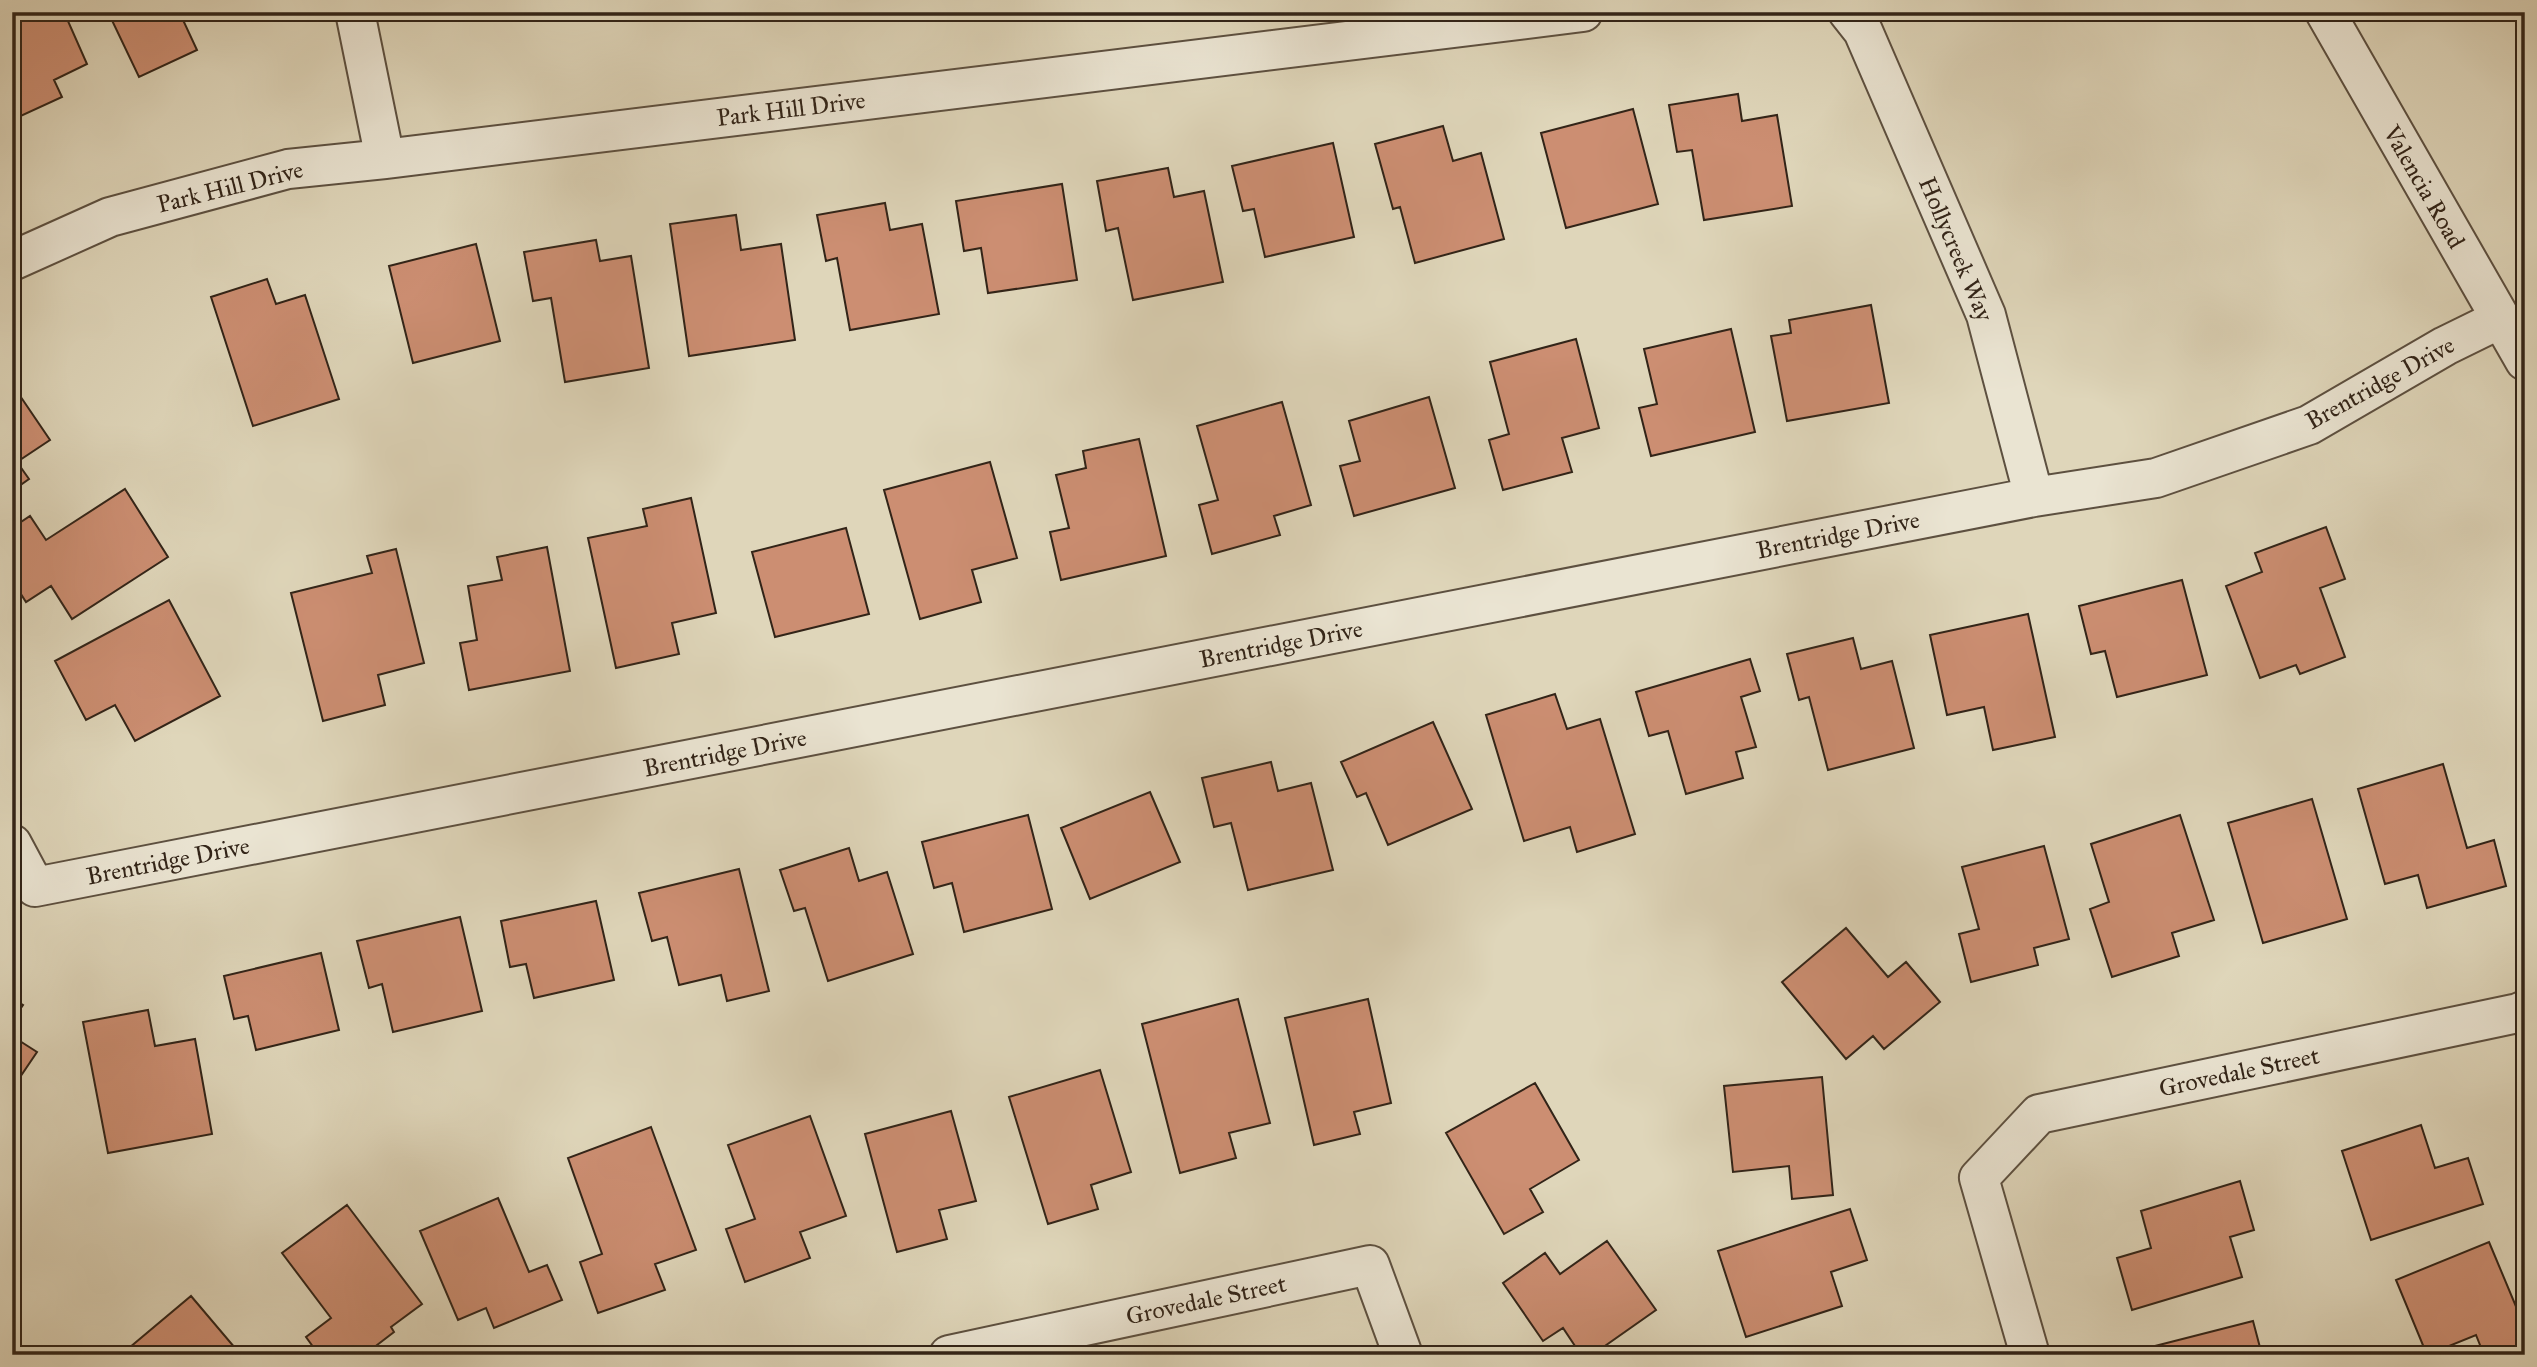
<svg xmlns="http://www.w3.org/2000/svg" width="2537" height="1367" viewBox="0 0 2537 1367" font-family="'IM FELL Great Primer',serif">
<style>
.building{fill:#cc8e72;stroke:#322418;stroke-width:2}
.lines{fill:none;stroke-linecap:round;stroke-linejoin:round}
.minor-casing{stroke:#5d5040;stroke-width:42}
.tertiary-casing{stroke:#5d5040;stroke-width:42}
.minor{stroke:#eae4d2;stroke-width:38}
.tertiary{stroke:#eae4d2;stroke-width:38}
.labels{text-anchor:middle;dominant-baseline:central;stroke-width:6;stroke-linejoin:round;paint-order:stroke}
.street-label{font-size:24px;fill:#322418;stroke:#eae4d2}
</style>
<rect width="100%" height="100%" fill="#dfd6ba"/>
<filter id="stains"><feTurbulence type="fractalNoise" baseFrequency=".00286" numOctaves="4"/><feColorMatrix values="0 0 0 0 .2 0 0 0 0 .09 0 0 0 0 .02 0 0 0 .5 -.17"/></filter>
<radialGradient id="worn" r=".72"><stop offset=".6" stop-color="#630" stop-opacity="0"/><stop offset="1" stop-color="#630" stop-opacity=".3"/></radialGradient>
<!-- building -->
<path class="building" d="M12,12H64L87,64L54,80L62,97L12,120Z
M108,12H199L183,20L197,50L139,77Z
M1738,94L1742,121L1777,115L1792,206L1704,220L1692,150L1677,152L1669,105Z
M1633,109L1658,204L1566,228L1541,133Z
M1443,126L1453,161L1481,153L1504,239L1415,263L1400,207L1393,209L1375,144Z
M1333,143L1354,237L1265,257L1254,209L1243,211L1232,166Z
M1168,168L1174,197L1204,191L1223,282L1133,300L1118,228L1106,231L1097,181Z
M1062,184L1077,280L988,293L981,248L964,251L956,201Z
M885,203L890,230L922,224L939,314L850,330L837,258L826,261L817,215Z
M736,215L741,250L781,244L795,340L689,356L670,224Z
M596,240L600,261L631,256L649,368L565,382L551,298L533,301L524,252Z
M476,244L500,341L413,363L389,266Z
M267,279L276,304L305,295L339,399L253,426L211,297Z
M1871,305L1889,403L1787,421L1771,336L1791,333L1789,320Z
M1731,329L1755,432L1651,456L1639,408L1657,404L1644,349Z
M1576,339L1599,428L1562,438L1572,472L1503,490L1489,440L1509,434L1490,362Z
M12,384L50,440L17,462L29,479L12,491Z
M1429,397L1455,488L1354,516L1340,466L1360,461L1349,421Z
M1282,402L1311,505L1274,516L1280,535L1212,554L1199,505L1218,500L1197,426Z
M1139,439L1166,556L1061,580L1050,532L1069,528L1056,475L1086,468L1083,451Z
M990,462L1017,558L972,570L981,602L920,619L884,490Z
M125,489L168,557L72,619L51,586L26,602L12,580V528L30,516L46,540Z
M691,498L716,613L672,623L679,654L616,668L588,538L647,526L643,509Z
M2326,527L2345,579L2320,588L2345,657L2300,674L2296,665L2260,678L2226,586L2262,572L2255,553Z
M846,528L869,614L775,637L752,552Z
M547,547L570,671L469,690L460,643L477,640L468,586L502,580L497,557Z
M396,549L424,663L378,675L385,705L323,721L291,593L372,573L367,556Z
M2182,580L2207,675L2117,697L2105,651L2091,654L2079,606Z
M169,600L220,696L135,741L115,705L86,720L55,661Z
M2028,614L2055,737L1993,750L1984,707L1947,715L1930,635Z
M1853,638L1861,669L1892,661L1914,748L1828,770L1809,697L1799,700L1787,654Z
M1750,659L1760,691L1741,697L1756,747L1736,752L1743,778L1686,794L1668,731L1649,736L1636,692Z
M1555,694L1567,729L1600,719L1635,834L1577,852L1570,827L1524,841L1486,715Z
M1433,722L1472,809L1388,845L1366,793L1357,797L1341,762Z
M1271,762L1278,791L1311,783L1333,870L1248,890L1231,823L1214,827L1202,778Z
M2443,764L2467,848L2494,840L2506,886L2427,908L2418,875L2385,884L2358,789Z
M1150,792L1180,862L1090,899L1061,828Z
M2312,799L2347,919L2263,943L2228,823Z
M1028,815L1052,909L964,932L952,883L934,888L922,842Z
M2180,815L2214,920L2172,933L2179,956L2112,977L2090,909L2109,902L2091,844Z
M2044,846L2069,939L2034,948L2038,965L1971,982L1959,934L1979,929L1962,867Z
M849,848L859,881L887,872L913,954L828,981L805,908L794,911L780,870Z
M739,869L769,991L727,1001L721,975L679,985L667,937L652,941L639,893Z
M596,901L614,980L534,998L526,964L510,967L501,921Z
M460,917L482,1011L393,1032L382,984L369,988L357,941Z
M1846,928L1888,977L1906,962L1940,1002L1884,1049L1873,1036L1846,1059L1782,982Z
M321,953L339,1030L256,1050L248,1016L234,1019L224,976Z
M12,998L23,1005L12,1021Z
M1238,999L1270,1123L1229,1133L1236,1158L1180,1173L1142,1024Z
M1368,999L1391,1103L1354,1112L1360,1134L1314,1145L1285,1018Z
M148,1010L155,1046L195,1039L212,1134L108,1153L83,1022Z
M12,1036L37,1052L12,1089Z
M1100,1070L1131,1172L1091,1185L1098,1209L1048,1224L1009,1097Z
M1822,1077L1833,1195L1792,1199L1789,1166L1733,1172L1724,1086Z
M1535,1083L1579,1160L1530,1189L1543,1212L1504,1234L1446,1133Z
M951,1111L976,1201L939,1210L947,1239L897,1252L865,1134Z
M810,1116L846,1216L800,1232L810,1258L745,1282L726,1229L755,1219L728,1145Z
M2421,1125L2435,1168L2468,1158L2483,1204L2371,1240L2342,1151Z
M651,1127L696,1250L655,1264L665,1290L598,1313L580,1262L602,1254L568,1158Z
M2240,1181L2254,1230L2230,1237L2242,1277L2132,1310L2117,1258L2151,1248L2141,1211Z
M498,1198L529,1272L547,1265L562,1300L494,1328L486,1308L458,1320L420,1231Z
M347,1205L422,1304L391,1327L394,1332L364,1355H319L306,1337L331,1318L282,1253Z
M1850,1209L1867,1260L1831,1272L1842,1306L1746,1337L1718,1251Z
M1607,1241L1656,1310L1592,1355H1581L1563,1328L1543,1341L1503,1283L1545,1253L1560,1274Z
M2489,1242L2525,1328V1353L2484,1355L2476,1335L2427,1355L2396,1280Z
M191,1296L241,1355H124L123,1353Z
M2253,1321L2262,1355H2153L2151,1347Z"/>
<g class="lines">
<!-- minor casing -->
<g class="minor-casing">
<path id="minor" d="M355,12L385,159
M1848,12L1863,31L1986,315L2034,497
M12,261L110,217L288,169L385,159L1583,12
M12,844L35,887L2034,497L2156,478L2309,425L2445,346L2500,319
M949,1355L1370,1265L1403,1355
M2030,1355L1979,1178L2039,1114L2518,1013L2525,1010"/>
</g>
<!-- tertiary casing -->
<g class="tertiary-casing">
<path id="tertiary" d="M2325,12L2525,361"/>
</g>
<!-- minor -->
<use href="#minor" class="minor"/>
<!-- tertiary -->
<use href="#tertiary" class="tertiary"/>
</g>
<g class="labels">
<!-- street labels -->
<g class="street-label">
<text transform="translate(791 109) rotate(-7)">Park Hill Drive</text>
<text transform="translate(230 187) rotate(-14)">Park Hill Drive</text>
<text transform="translate(2424 187) rotate(60)">Valencia Road</text>
<text transform="translate(1956 249) rotate(67)">Hollycreek Way</text>
<text transform="translate(2380 383) rotate(-29)">Brentridge Drive</text>
<text transform="translate(1838 535) rotate(-11)">Brentridge Drive</text>
<text transform="translate(1281 644) rotate(-11)">Brentridge Drive</text>
<text transform="translate(725 753) rotate(-11)">Brentridge Drive</text>
<text transform="translate(168 861) rotate(-11)">Brentridge Drive</text>
<text transform="translate(2239 1072) rotate(-12)">Grovedale Street</text>
<text transform="translate(1206 1300) rotate(-12)">Grovedale Street</text>
</g>
</g>
<!-- margin -->
<rect width="2537" height="1367" fill="none" stroke="#dfd6ba" stroke-width="42"/>
<rect x="14" y="14" width="2509" height="1339" fill="none" stroke="#322418" stroke-width="3.5"/>
<rect x="21" y="21" width="2495" height="1325" fill="none" stroke="#322418" stroke-width="2"/>
<rect width="100%" height="100%" filter="url(#stains)"/>
<rect width="100%" height="100%" fill="url(#worn)"/>
</svg>
